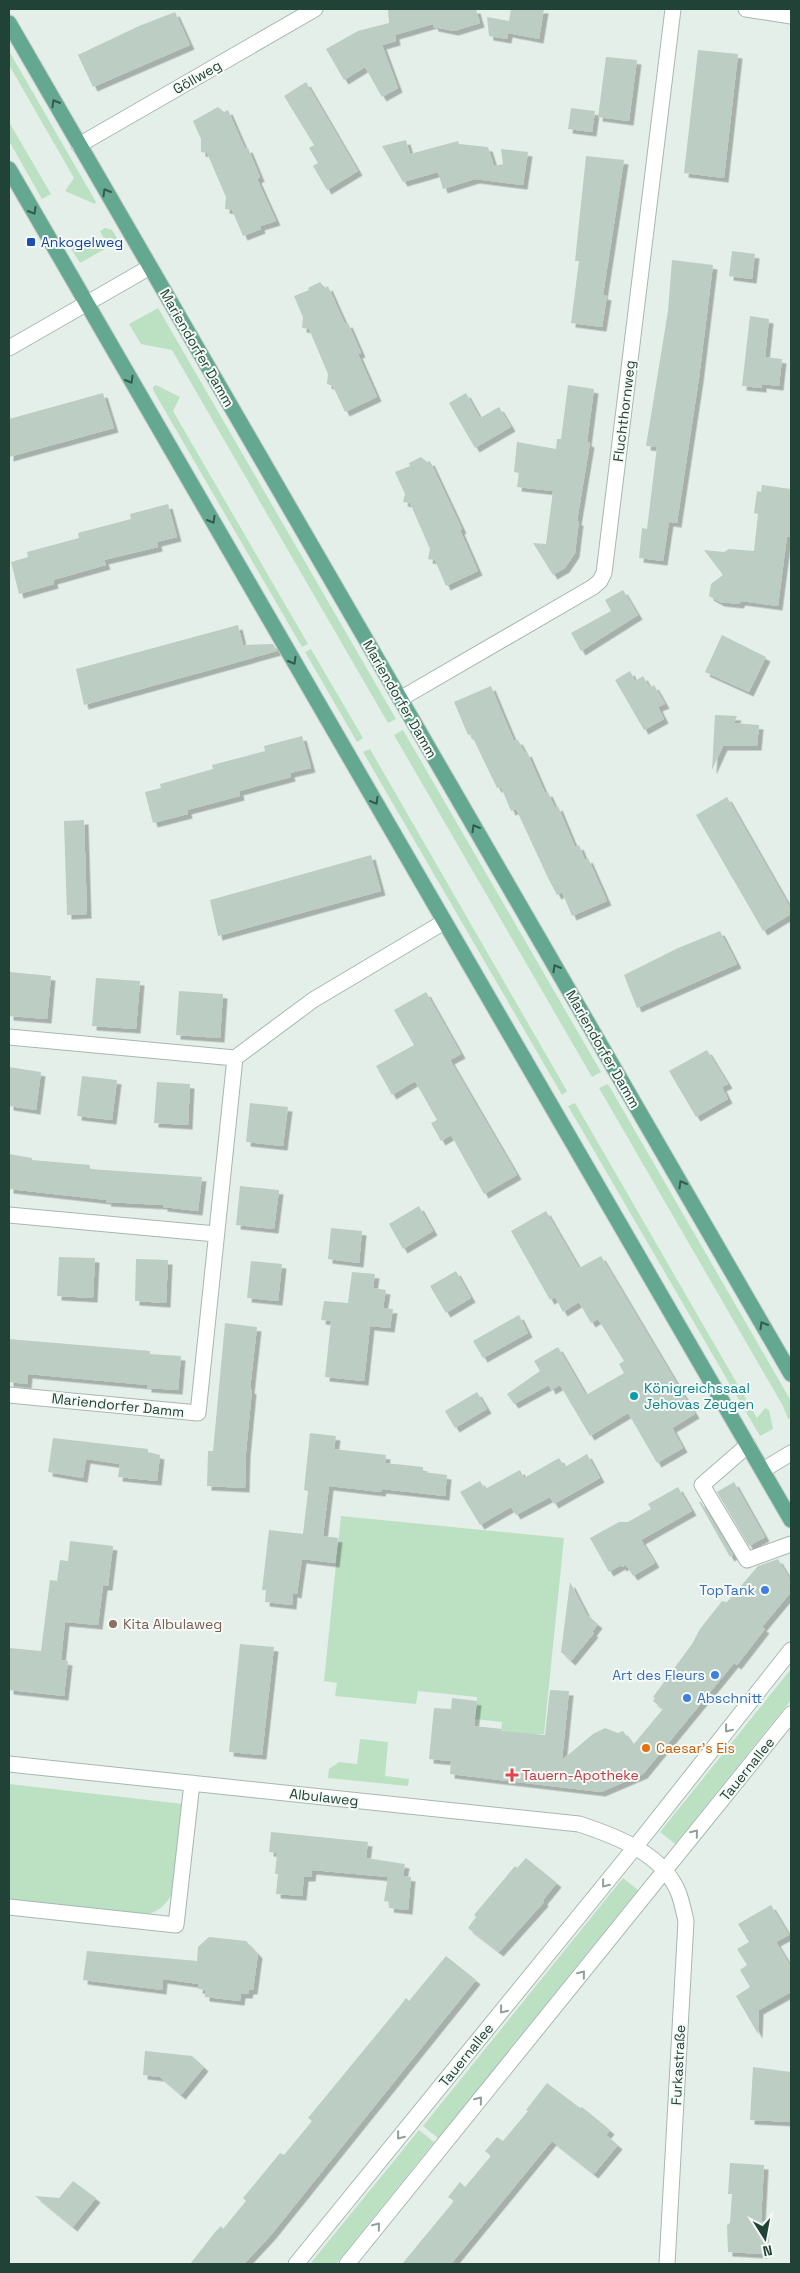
<svg xmlns="http://www.w3.org/2000/svg" width="800" height="2273" viewBox="0 0 800 2273" font-family="'Space Grotesk',sans-serif">
<style>
.green{fill:#bbe1c2}
.building{fill:#bccdc4;filter:url(#shadow)}
.lines{fill:none;stroke-linecap:round;stroke-linejoin:round}
.minor-casing{stroke:#a6b8b0;stroke-width:17}
.major-casing{stroke:#c1cac7;stroke-width:17}
.minor{stroke:#fff;stroke-width:15}
.major{stroke:#65a891;stroke-width:15}
.oneway{stroke:#325c4d}
.oneway2{stroke:#90a09a}
.transit-dot{fill:#1a4fb4;stroke:#f5faf7;stroke-width:2}
.culture-dot{fill:#0f9aa8;stroke:#f5faf7;stroke-width:2}
.shop-dot{fill:#3f7fe0;stroke:#f5faf7;stroke-width:2}
.education-dot{fill:#8d6e63;stroke:#f5faf7;stroke-width:2}
.food-dot{fill:#e8710a;stroke:#f5faf7;stroke-width:2}
.health-dot{fill:#e0444e;stroke:#f5faf7;stroke-width:2}
.labels{text-anchor:middle;dominant-baseline:central;stroke-width:4;stroke-linejoin:round;paint-order:stroke}
.street-label{font-size:14px;fill:#214236;stroke:#f5faf7}
.transit-label{font-size:14px;fill:#164399;stroke:#f5faf7;text-anchor:start}
.culture-label{font-size:14px;fill:#0d838f;stroke:#f5faf7;text-anchor:start}
.shop-label{font-size:14px;fill:#366cbe;stroke:#f5faf7;text-anchor:end}
.education-label{font-size:14px;fill:#785e54;stroke:#f5faf7;text-anchor:start}
.food-label{font-size:14px;fill:#c56008;stroke:#f5faf7;text-anchor:start}
.health-label{font-size:14px;fill:#be3a42;stroke:#f5faf7;text-anchor:start}
</style>
<defs>
<filter id="shadow"><feDropShadow dx="4.5" dy="4.5" stdDeviation="0" flood-color="#0004"/></filter>
</defs>
<rect width="100%" height="100%" fill="#e4efe9"/>
<!-- green -->
<path class="green" d="M9,51L96,202L95,204L65,191L74,178L9,65Z
M9,122L51,194L42,199L9,141Z
M105,228L112,230L119,241L80,263L70,247L78,242L106,243L100,231Z
M158,308L161,313L396,719L388,723L172,350L141,344L129,324Z
M156,385L180,397L173,411L308,644L302,647L153,390V387Z
M311,649L363,738L357,742L305,652Z
M403,730L601,1072L592,1077L394,735Z
M370,749L567,1091L562,1095L363,752Z
M608,1084L791,1401V1418L788,1419L783,1406L599,1088Z
M575,1103L757,1418L765,1408L769,1410L773,1429L760,1436L568,1106Z
M341,1516L564,1538L544,1734L501,1735L502,1722L475,1719L477,1697L418,1691L416,1704L335,1696L337,1683L324,1681Z
M791,1669V1700L675,1844L660,1832Z
M360,1739L388,1742L385,1776L409,1779L408,1786L328,1778L329,1769L339,1762L357,1764Z
M9,1784L183,1804L175,1886C168,1905 159,1913 139,1916L9,1903Z
M623,1878L638,1890L438,2138L423,2126Z
M419,2130L434,2142L336,2264H310Z"/>
<!-- building -->
<path class="building" d="M388,9H476L480,23L454,31L434,27L433,24L395,35L396,41L382,45L398,88L382,97L365,67L344,80L326,49L358,31L389,23Z
M511,9H544L539,39L508,33L507,39L489,36L487,17L509,21Z
M175,12L190,45L93,87L78,55L139,26Z
M698,50L738,54L724,178L684,173Z
M606,57L637,60L629,121L598,117Z
M306,82L358,171L327,190L313,166L318,163L309,148L314,145L284,96Z
M218,107L224,112L228,110L245,149L248,148L260,177L257,179L276,221L260,226L261,229L243,236L232,210L225,209L226,197L207,153L201,152V139L193,121Z
M571,108L595,111L592,132L568,129Z
M406,140L410,154L458,141L459,144L488,147L494,166L503,164L501,149L528,152L523,185L475,179L443,189L438,172L403,182L382,146Z
M586,156L624,160L603,295L607,296L602,327L571,323L579,261H575Z
M732,251L755,254L752,279L729,276Z
M672,260L713,265L699,378L677,523L669,522L663,561L639,558L642,528L647,529L657,447L646,446L668,311Z
M320,282L325,288L328,286L345,324L348,323L361,353L358,354L377,397L345,412L333,386L327,384L328,374L309,329L302,328L303,317L294,296L309,290L308,288Z
M750,316L769,319L765,357L782,359L779,386L762,384V388L742,386Z
M568,385L594,389L587,442L590,443L577,521H579L575,553L565,568L553,575L533,543L546,544L553,491L517,487L519,473L514,472L517,442L556,449L557,439H561Z
M103,393L114,428L9,457V419Z
M466,393L480,418L499,407L511,427L475,448L449,403Z
M421,457L427,462L430,461L462,529L460,530L478,571L446,586L435,560L428,559L430,549L410,503L403,502L405,494L395,472L410,466L409,463Z
M762,485L791,489V537L787,536L778,606L741,601L739,604L720,602L709,596L711,584L723,575L704,550L724,552L729,549L754,551L758,514L754,513L757,491L761,492Z
M168,504L177,537L157,542L158,547L104,560L106,565L53,580L54,584L19,594L11,562L28,557L27,552L79,538L78,533L131,519L130,514Z
M623,590L638,615L581,651L571,633L611,611L605,600Z
M238,625L243,645L273,644L277,651L84,705L76,669Z
M722,635L766,657L749,692L705,672Z
M630,671L635,681L643,676L650,688L654,685L665,704L658,707L664,719L644,730L615,680Z
M491,686L514,741L518,740L525,753L527,752L545,793L548,792L555,808L558,806L575,847L579,845L585,860L588,858L607,901L572,916L562,892L557,895L549,880L516,809L511,811L501,787L497,788L471,734L468,735L454,702Z
M715,715L737,716L734,723L759,725L757,746H723L712,770Z
M302,736L311,768L290,773L291,777L239,791L240,796L187,810L188,814L153,823L145,792L161,788L160,784L213,769L212,765L265,751L264,746Z
M727,797L791,909V914L763,931L696,815Z
M84,820L87,914L67,915L64,821Z
M371,855L381,891L218,936L210,900Z
M720,931L737,964L637,1008L624,975L678,948Z
M10,972L51,976L47,1019L9,1016Z
M96,978L140,981L136,1029L92,1026Z
M179,991L223,994L220,1038L176,1035Z
M426,992L461,1054L450,1060L517,1175L484,1194L451,1135L441,1141L431,1123L437,1120L415,1081L392,1095L376,1066L414,1045L394,1010Z
M707,1050L728,1084L722,1087L728,1099L696,1117L669,1071Z
M9,1067L41,1072L36,1110L9,1106Z
M82,1076L117,1080L112,1120L77,1116Z
M157,1082L190,1084L188,1125L154,1123Z
M250,1103L288,1107L283,1146L246,1142Z
M9,1154L32,1158V1160L90,1165V1169L202,1177L198,1211L163,1207V1205L106,1202L107,1200L9,1189Z
M240,1186L279,1190L274,1229L236,1225Z
M419,1206L433,1231L403,1249L389,1224Z
M546,1211L579,1268L601,1256L695,1414L672,1428L683,1448L657,1463L628,1413L590,1436L560,1385L551,1390L549,1385L514,1404L507,1394L540,1371L534,1361L558,1347L586,1395L624,1373L619,1364L624,1361L598,1319L591,1323L579,1302L563,1312L555,1297L550,1300L511,1231Z
M331,1228L362,1231L359,1263L328,1259Z
M59,1257L95,1258L93,1298L57,1296Z
M136,1259L168,1260L166,1303L135,1301Z
M251,1261L282,1264L278,1301L247,1298Z
M456,1271L471,1298L446,1313L430,1286Z
M352,1272L375,1274L373,1288L386,1290L383,1308L393,1309L390,1328L370,1326L364,1381L325,1377L331,1321L321,1320L324,1301L348,1303Z
M519,1315L528,1333L483,1358L473,1341Z
M225,1323L257,1327L250,1389L252,1390L246,1452L245,1488L207,1486L208,1451H213Z
M9,1339L150,1351V1354L181,1356L178,1390L147,1388V1385L28,1374L27,1384L9,1382Z
M477,1392L487,1409L455,1428L445,1411Z
M310,1433L336,1436L334,1449L386,1455L385,1463L423,1467V1472L447,1475L445,1496L382,1489L381,1492L329,1486L323,1536L338,1538L335,1563L302,1559L297,1594L293,1593L292,1605L265,1602L266,1590H262L269,1530L303,1534L308,1491L304,1490Z
M53,1438L148,1449V1452L160,1455L157,1481L118,1477L120,1464L86,1459L83,1478L48,1472Z
M587,1454L600,1478L554,1504L550,1497L516,1515L511,1507L480,1525L460,1492L480,1481L485,1489L520,1470L524,1478L559,1458L565,1467Z
M734,1482L765,1537L749,1546L717,1492Z
M678,1487L692,1511L641,1540L655,1563L633,1576L626,1565L622,1567L621,1565L609,1572L590,1538L619,1522H628L651,1509L648,1504Z
M699,1502H701L733,1555L730,1557Z
M70,1541L113,1546L108,1586H103L98,1625L65,1622L61,1660L68,1661L64,1696L9,1690V1648L41,1651L50,1580L57,1581L60,1560L68,1561Z
M778,1559L791,1581V1592L762,1627L765,1629L737,1665L734,1663L643,1774L601,1792L450,1774L451,1761L429,1759L434,1708L451,1709L452,1698L477,1701L474,1726L502,1729L501,1731L545,1735L550,1690L569,1691L562,1760L593,1734L605,1728L618,1733L623,1731L633,1745L663,1709L653,1701L655,1698L653,1697L692,1644L700,1629L722,1601L727,1602L758,1566Z
M570,1582L587,1615L598,1624L592,1632L594,1633L571,1661L561,1652Z
M240,1644L274,1647L262,1755L229,1752Z
M271,1832L368,1842L366,1858L405,1864L403,1876L411,1877L408,1910L389,1908L390,1902L384,1901L388,1877L312,1870L311,1877H304L302,1896L276,1894L278,1874H275L277,1853L269,1852Z
M526,1858L557,1883L543,1900L544,1902L499,1952L468,1928L476,1917L474,1915L500,1884L515,1866L517,1868Z
M771,1905L789,1935L776,1942L791,1967V1992L759,2010L758,2034L736,1996L750,1987L740,1970L747,1965L737,1949L749,1942L738,1924Z
M209,1937L246,1941L258,1954L253,1990H249L248,1994H241L240,2001L205,1997V1990L198,1989L199,1984L163,1979L162,1990L83,1980L87,1951L197,1961L198,1947Z
M446,1956L476,1980L271,2235L244,2264H190L216,2231L221,2226L223,2229L246,2201L243,2198L280,2153L284,2155L312,2121L308,2118L400,2006L406,1998L409,2001Z
M145,2051L192,2056L204,2067L181,2095L160,2077L143,2075Z
M753,2067L791,2072V2122L750,2120Z
M547,2083L580,2108L582,2107L610,2130L606,2135L618,2145L594,2174L552,2141L451,2264H402L454,2201L448,2197L460,2182L465,2187L491,2156L485,2151L497,2137L503,2141L528,2111L526,2110Z
M730,2163L764,2165L761,2221L765,2222L763,2254L728,2252L727,2225L730,2223L732,2194H728Z
M73,2181L96,2198L73,2227L35,2196L59,2198Z"/>
<g class="lines">
<!-- minor casing -->
<g class="minor-casing">
<path id="minor" d="M746,9L791,16
M79,145L315,9
M9,348L150,267
M400,699L593,587L600,581L604,573L673,9
M9,1037L235,1058L313,1000L444,922
M9,1215L216,1234
M9,1395L198,1413L235,1058
M748,1445L702,1485L747,1560L791,1544
M763,1470L791,1453
M9,1764L579,1824C616,1836 664,1854 679,1894C682,1903 684,1912 686,1921L667,2264
M9,1907L176,1925L192,1783
M296,2264L636,1846L791,1650
M347,2264L791,1714"/>
</g>
<!-- major casing -->
<g class="major-casing">
<path id="major" d="M9,23L791,1374
M9,169L791,1520"/>
</g>
<!-- minor -->
<use href="#minor" class="minor"/>
<!-- major -->
<use href="#major" class="major"/>
</g>
<!-- one-way arrows -->
<defs><path id="oneway-chevron" d="M-2-3.5L2.5 0L-2 3.5" fill="none" stroke-width="1.6" stroke-linecap="round" stroke-linejoin="round" transform="scale(1.25)"/></defs>
<g class="oneway">
<use href="#oneway-chevron" transform="translate(55 103) rotate(-120)"/>
<use href="#oneway-chevron" transform="translate(106 192) rotate(-120)"/>
<use href="#oneway-chevron" transform="translate(33 211) rotate(60)"/>
<use href="#oneway-chevron" transform="translate(130 380) rotate(60)"/>
<use href="#oneway-chevron" transform="translate(212 520) rotate(60)"/>
<use href="#oneway-chevron" transform="translate(293 661) rotate(60)"/>
<use href="#oneway-chevron" transform="translate(375 801) rotate(60)"/>
<use href="#oneway-chevron" transform="translate(475 828) rotate(-120)"/>
<use href="#oneway-chevron" transform="translate(556 968) rotate(-120)"/>
<use href="#oneway-chevron" transform="translate(682 1184) rotate(-120)"/>
<use href="#oneway-chevron" transform="translate(763 1325) rotate(-120)"/>
</g>
<g class="oneway2">
<use href="#oneway-chevron" transform="translate(728 1729) rotate(129)"/>
<use href="#oneway-chevron" transform="translate(695 1833) rotate(-51)"/>
<use href="#oneway-chevron" transform="translate(605 1884) rotate(129)"/>
<use href="#oneway-chevron" transform="translate(582 1974) rotate(-51)"/>
<use href="#oneway-chevron" transform="translate(503 2010) rotate(129)"/>
<use href="#oneway-chevron" transform="translate(479 2100) rotate(-51)"/>
<use href="#oneway-chevron" transform="translate(400 2136) rotate(129)"/>
<use href="#oneway-chevron" transform="translate(377 2226) rotate(-51)"/>
</g>
<!-- markers -->
<rect class="transit-dot" x="26" y="237" width="10" height="10" rx="2.5"/>
<circle class="culture-dot" cx="634" cy="1396" r="5"/>
<g class="shop-dot">
<circle cx="765" cy="1590" r="5"/>
<circle cx="715" cy="1675" r="5"/>
<circle cx="687" cy="1698" r="5"/>
</g>
<circle class="education-dot" cx="113" cy="1624" r="5"/>
<circle class="food-dot" cx="646" cy="1748" r="5"/>
<path class="health-dot" d="M509.5 1767.5h5v5h5v5h-5v5h-5v-5h-5v-5h5z"/>
<g class="labels">
<!-- street labels -->
<g class="street-label">
<text transform="translate(197 77) rotate(-30)">Göllweg</text>
<text transform="translate(197 348) rotate(60)">Mariendorfer Damm</text>
<text transform="translate(624 411) rotate(-83)">Fluchthornweg</text>
<text transform="translate(400 699) rotate(60)">Mariendorfer Damm</text>
<text transform="translate(603 1049) rotate(60)">Mariendorfer Damm</text>
<text transform="translate(118 1405) rotate(6)">Mariendorfer Damm</text>
<text transform="translate(747 1769) rotate(-51)">Tauernallee</text>
<text transform="translate(324 1797) rotate(6)">Albulaweg</text>
<text transform="translate(466 2055) rotate(-51)">Tauernallee</text>
<text transform="translate(678 2065) rotate(-87)">Furkastraße</text>
</g>
<!-- transit labels -->
<g class="transit-label">
<text x="41" y="242">Ankogelweg</text>
</g>
<!-- culture labels -->
<g class="culture-label">
<text x="644" y="1388">Königreichssaal<tspan x="644" dy="16">Jehovas Zeugen</tspan></text>
</g>
<!-- shop labels -->
<g class="shop-label">
<text x="755" y="1590">TopTank</text>
<text x="705" y="1675">Art des Fleurs</text>
<text x="697" y="1698" text-anchor="start">Abschnitt</text>
</g>
<!-- education labels -->
<g class="education-label">
<text x="123" y="1624">Kita Albulaweg</text>
</g>
<!-- food labels -->
<g class="food-label">
<text x="656" y="1748">Caesar's Eis</text>
</g>
<!-- health labels -->
<g class="health-label">
<text x="522" y="1775">Tauern-Apotheke</text>
</g>
</g>
<!-- border -->
<rect width="800" height="2273" fill="none" stroke="#214236" stroke-width="20"/>
<!-- north arrow -->
<g transform="translate(765 2238) rotate(169)" stroke="#f5faf7" stroke-width="4" paint-order="stroke">
<path d="M0-4L9 19L0 12L-9 19Z" fill="#214236"/>
<text y="-8" font-size="14" font-weight="bold" text-anchor="middle" fill="#214236">N</text>
</g>
</svg>
